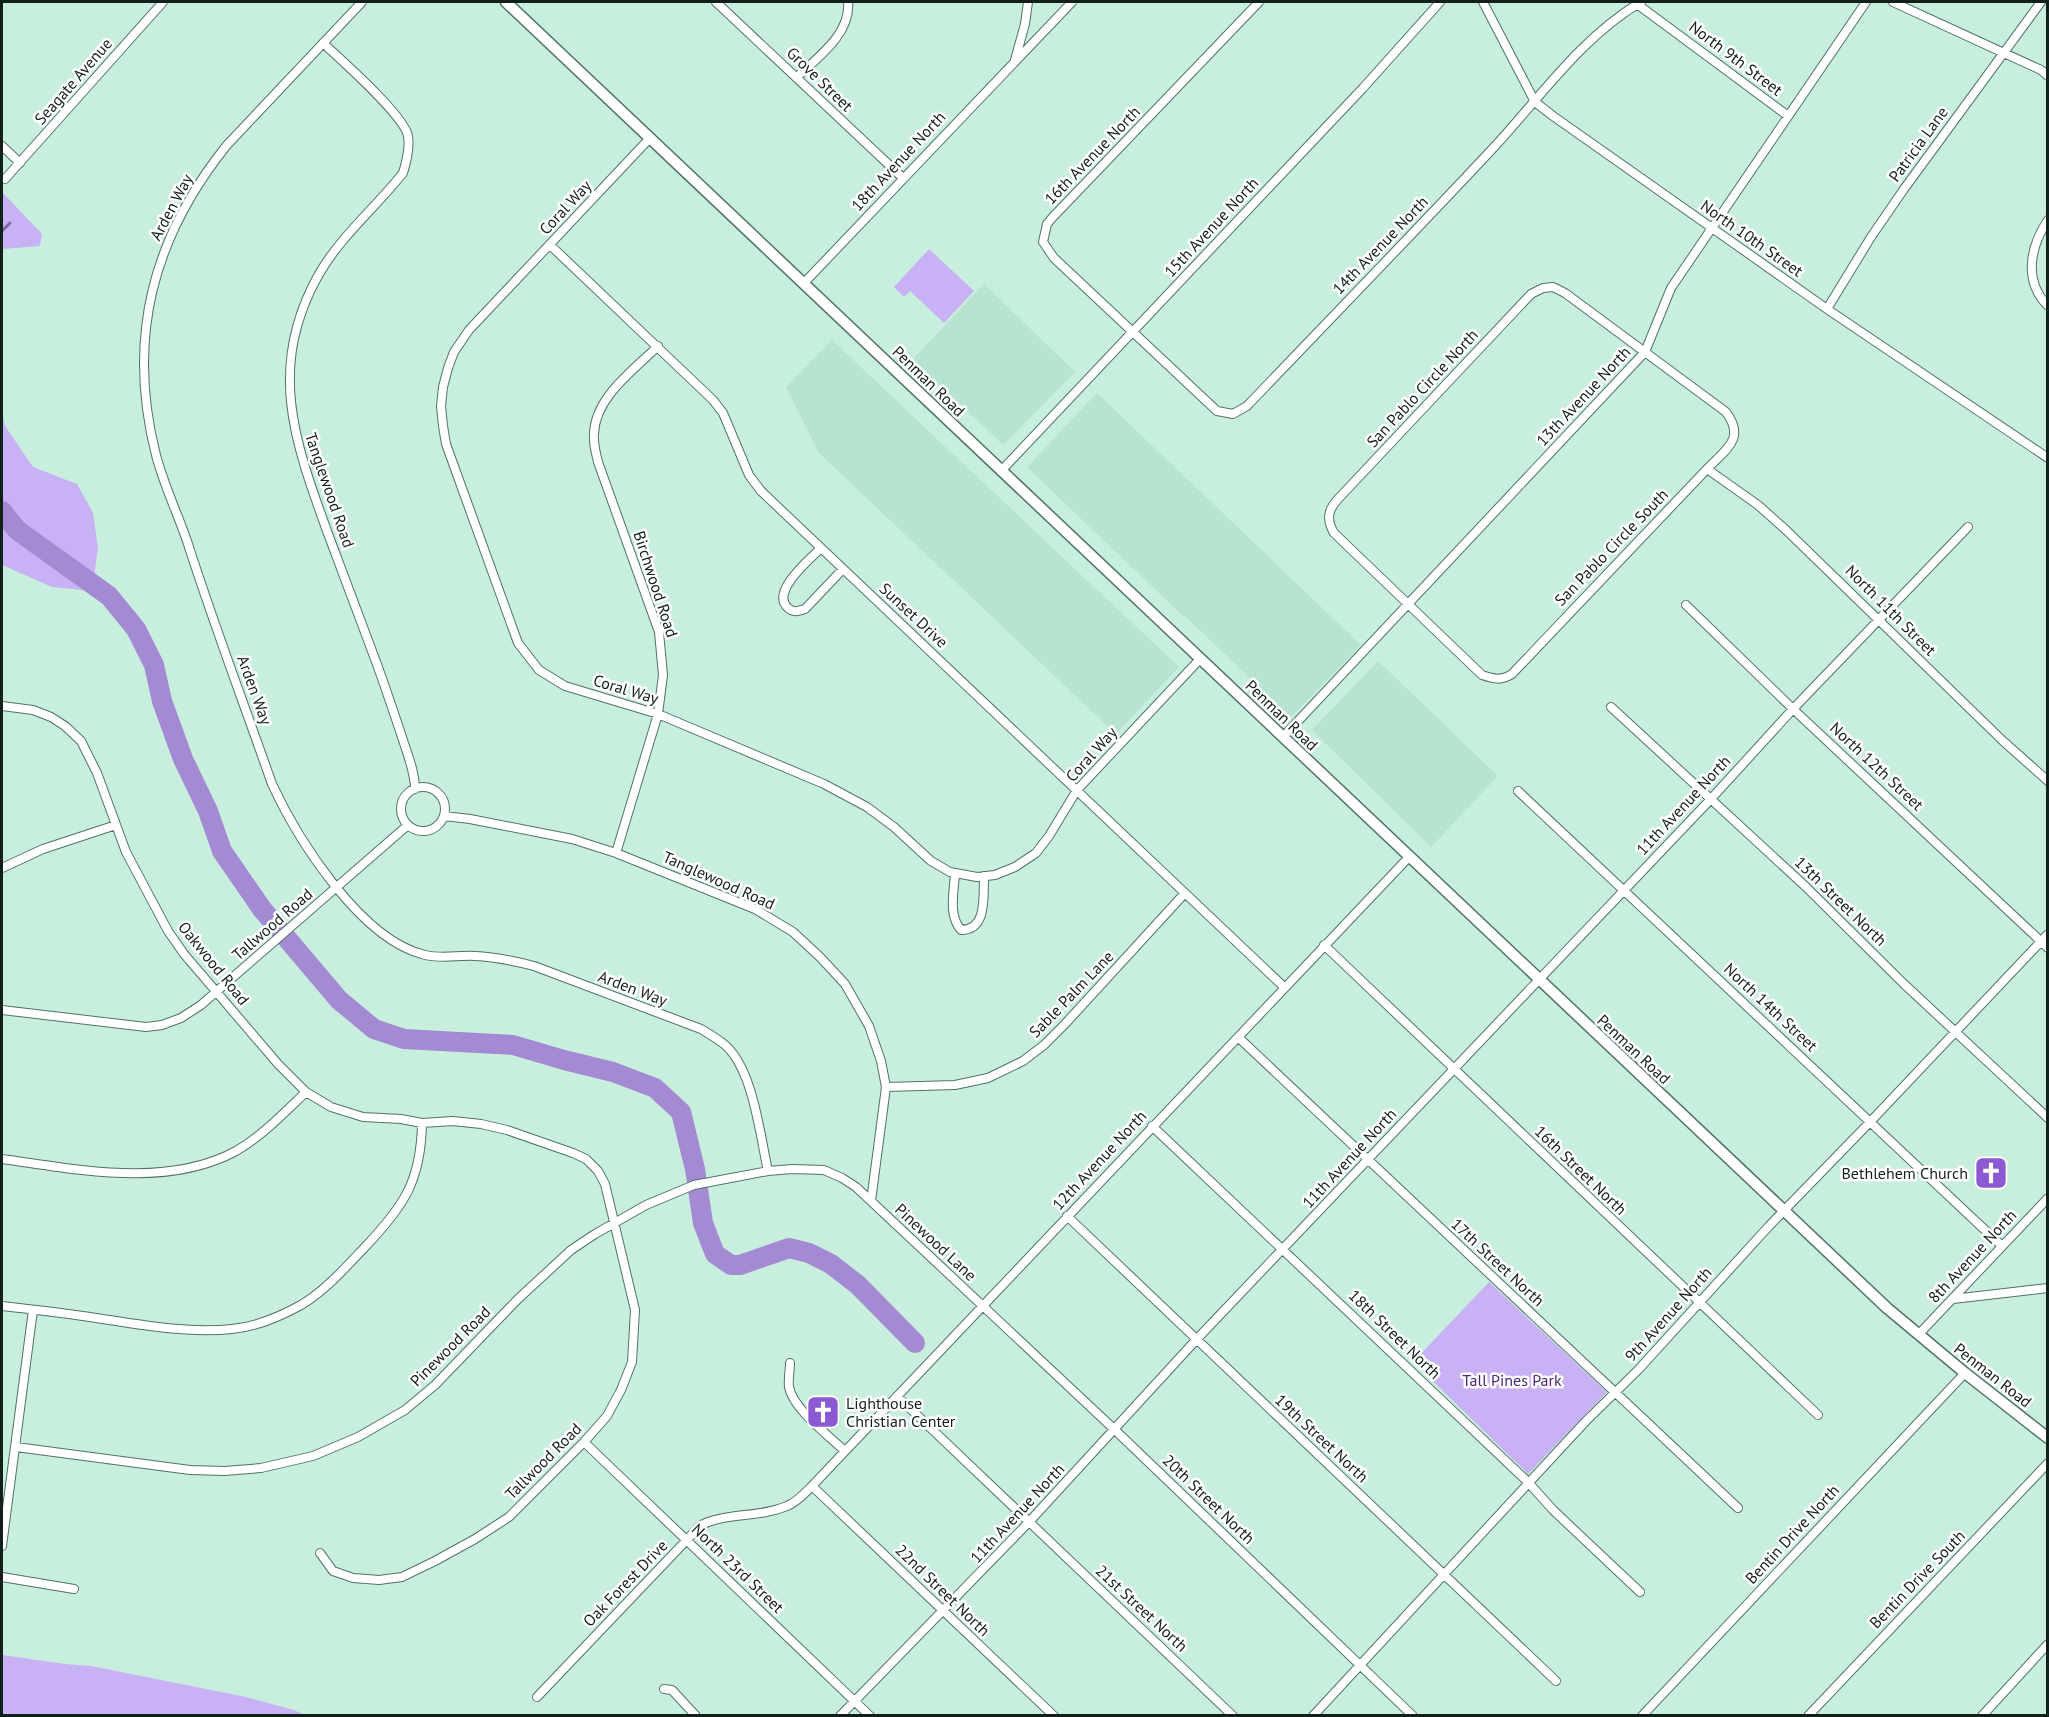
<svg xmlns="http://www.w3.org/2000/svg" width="2049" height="1717" viewBox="0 0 2049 1717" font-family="'PT Sans',sans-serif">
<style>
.built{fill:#b6e4cf}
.green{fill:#c8b2f5}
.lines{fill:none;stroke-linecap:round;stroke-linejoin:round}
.stream{stroke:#786a9c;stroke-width:3}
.river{stroke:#a38ad3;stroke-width:20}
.minor-casing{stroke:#517365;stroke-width:10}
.tertiary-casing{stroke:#517365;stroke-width:13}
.minor{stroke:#fff;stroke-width:8}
.tertiary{stroke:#fff;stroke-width:10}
.labels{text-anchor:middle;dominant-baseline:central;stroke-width:5;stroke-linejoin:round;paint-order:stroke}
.street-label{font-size:16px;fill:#12201a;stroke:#fff}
.poi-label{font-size:16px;fill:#12201a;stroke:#fff;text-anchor:end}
.park-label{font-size:16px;fill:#4a257b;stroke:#fff}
</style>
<rect width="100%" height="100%" fill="#c8eedd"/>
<!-- built -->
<path class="built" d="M984,284L1075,372L1003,445L913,359Z
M832,340L1179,667L1116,734L819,453L786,387Z
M1097,393L1361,645L1291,717L1185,616L1184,617L1027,467Z
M1378,661L1498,776L1431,847L1312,730Z"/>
<!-- green -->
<path class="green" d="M2,192L42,234L40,246L2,249Z
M929,249L974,291L944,323L910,291L904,297L894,287Z
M2,412L5,426L33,467L77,484L93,513L98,548L92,591L52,587L2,565Z
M1489,1282L1607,1392L1528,1474L1413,1362Z
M2,1655L65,1664L91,1666L246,1697L294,1710L305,1715H2Z"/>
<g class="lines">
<!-- stream -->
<path class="stream" d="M2,231L10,223"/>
<!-- river -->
<path class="river" d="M2,511L17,530L109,596L136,629L154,665L162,701L183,759L208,811L222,851L262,909L339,1000L374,1029L404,1039L513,1045L564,1060L613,1072L655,1088L681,1112L695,1169L703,1223L715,1254L731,1265H740L789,1248L809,1253L831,1264L858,1285L915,1343"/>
<!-- minor casing -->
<g class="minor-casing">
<path id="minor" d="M362,2L227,145C153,237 126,338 156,455C164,486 178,514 188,544C214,625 244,704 272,784C298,840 361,940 425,955C442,959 458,955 475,956C495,957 515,961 534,966L701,1029C709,1034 718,1039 725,1045C753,1069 760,1135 768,1171
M716,2L903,178
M1259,2L1052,218L1047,224L1043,242L1054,258L1217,411L1233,414L1247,406C1330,319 1414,233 1496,145C1541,96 1583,36 1641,2
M1483,2L1535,102L1553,116L1827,309L2048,458
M1893,2L2041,70L2048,76
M1637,4L1788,116
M323,43C341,60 404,115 408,136C410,148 407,160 403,173C376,207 341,236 319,274C267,366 294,440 327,531C343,574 359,616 375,659C385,686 394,713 403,740C408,756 415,772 415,789
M1015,60L1025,24L1028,2
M797,77C818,57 851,34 848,2
M650,138L469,330L454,352L448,368L443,387L441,406L443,426L446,444L518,643L539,670L565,686L658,714L824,784L867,807L894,827L931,861L950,872L977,877L995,875L1015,867L1036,853L1049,836L1077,790L1200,659
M2,146L20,163
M5,179L163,2
M2048,220C2030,247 2023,281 2048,306
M550,245L713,400L723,413L749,475L761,491L1284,987
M804,283L1072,2
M1553,287L1565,293L1726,412C1746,439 1726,449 1707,469L1512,674C1501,681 1494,679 1482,675L1334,533C1326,519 1328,510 1338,499L1531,294L1543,288Z
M1827,309L1871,237L1904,189L2041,2
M1707,469L1758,505L1786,530L2003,741L2048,781
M1001,471L1363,88L1440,2
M821,548C809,560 770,592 788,608C794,613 798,611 805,609L843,569
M1686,605L1793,709L2048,948
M2,706L33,710L51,717L65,726L81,741L97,773L126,852L168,931L184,954L278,1064L306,1092L331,1107L363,1117L401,1119L422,1123L453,1121L481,1124L507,1130L573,1153L586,1159L598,1171L605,1184L635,1310L632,1362L621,1390L607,1416L584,1442L509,1517L475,1539L435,1561L402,1577L379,1580L353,1578L333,1571L320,1553
M1611,707L1805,886L1904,984L2048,1118
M1283,737L1645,352L1671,288L1866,2
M401 809a22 22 0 1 1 44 0a22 22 0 1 1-44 0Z
M1518,791L2002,1246
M444,816L470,819L572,839L616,853L755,909L793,932L820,957L845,984L869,1026L881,1061L886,1087L871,1201
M616,853L658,714L663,675L659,632L598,462C596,453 593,444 594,434C595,397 634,370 658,346
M2,868L43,849L116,825
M955,873C954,892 948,915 961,930C988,930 983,895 984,876
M1324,945L1818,1415
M2,1010L146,1027L162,1025L181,1018L201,1005L408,825
M1238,1037L1738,1508
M886,1087L955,1085L988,1078L1023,1061L1044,1045L1065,1024L1185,893
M1152,1126L1528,1482L1553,1510L1640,1592
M2,1159C76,1169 166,1189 236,1151C262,1136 284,1113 306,1092
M1067,1216L1556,1681
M1953,1299L2048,1288
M2,1306C29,1309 56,1312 83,1316C132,1323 183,1334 232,1329C255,1327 281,1316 301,1305C325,1291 346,1267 365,1247C404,1206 421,1181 422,1123
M1918,1335L2048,1198
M790,1363C790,1370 788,1379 789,1387C793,1409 829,1436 845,1451
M897,1396L1233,1716
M584,1442L870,1716
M16,1447L190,1470L225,1471L261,1468L313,1456L358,1437L405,1410L435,1385L518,1299L571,1250L595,1234L646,1205L694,1185L768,1171L792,1169L824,1170L842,1178L856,1187L1115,1430L1413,1716
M812,1486L1054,1716
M2,1546L33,1310
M2,1577L74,1589
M664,1689L672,1690L696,1716
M537,1697L701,1525C728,1512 759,1518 787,1506C797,1502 805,1493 812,1486L1409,857
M840,1716L1029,1522L1196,1340L1710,800L1793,709L1968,527
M1313,1716L1585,1422L1639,1369L1769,1226L1871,1121L2048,934
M1642,1716L1965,1373
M1808,1716L2048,1463
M1982,1716L2048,1644"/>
</g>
<!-- tertiary casing -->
<g class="tertiary-casing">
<path id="tertiary" d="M506,2L1887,1308L1965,1373L2048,1438"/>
</g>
<!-- minor -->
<use href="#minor" class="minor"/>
<!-- tertiary -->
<use href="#tertiary" class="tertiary"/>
</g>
<!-- icons -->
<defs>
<g id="church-square" transform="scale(1.725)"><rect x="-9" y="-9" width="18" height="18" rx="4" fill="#8b5ad3" stroke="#fff"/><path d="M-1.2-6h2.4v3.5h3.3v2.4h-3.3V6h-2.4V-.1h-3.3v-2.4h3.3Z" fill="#fff"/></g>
</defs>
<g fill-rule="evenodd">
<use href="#church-square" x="1991" y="1173"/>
<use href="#church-square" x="823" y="1412"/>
</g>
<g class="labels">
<!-- street labels -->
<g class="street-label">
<text transform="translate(1736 58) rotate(37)">North 9th Street</text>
<text transform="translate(820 79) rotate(44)">Grove Street</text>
<text transform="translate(73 81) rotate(-49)">Seagate Avenue</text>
<text transform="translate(1918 144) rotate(-54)">Patricia Lane</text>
<text transform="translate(1092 155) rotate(-46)">16th Avenue North</text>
<text transform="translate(898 161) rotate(-47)">18th Avenue North</text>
<text transform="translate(171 207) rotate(-62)">Arden Way</text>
<text transform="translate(565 207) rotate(-47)">Coral Way</text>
<text transform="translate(1211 227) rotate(-47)">15th Avenue North</text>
<text transform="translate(1752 238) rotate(35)">North 10th Street</text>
<text transform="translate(1380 245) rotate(-46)">14th Avenue North</text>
<text transform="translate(929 381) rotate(44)">Penman Road</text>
<text transform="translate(1422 388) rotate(-47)">San Pablo Circle North</text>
<text transform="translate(1583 396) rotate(-47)">13th Avenue North</text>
<text transform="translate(330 490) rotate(71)">Tanglewood Road</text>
<text transform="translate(1611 547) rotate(-46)">San Pablo Circle South</text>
<text transform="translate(656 584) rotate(72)">Birchwood Road</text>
<text transform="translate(1891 610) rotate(45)">North 11th Street</text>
<text transform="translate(914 615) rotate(43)">Sunset Drive</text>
<text transform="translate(626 689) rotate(17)">Coral Way</text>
<text transform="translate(255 690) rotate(70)">Arden Way</text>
<text transform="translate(1282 715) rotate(44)">Penman Road</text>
<text transform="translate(1091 754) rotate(-48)">Coral Way</text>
<text transform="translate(1877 766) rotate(43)">North 12th Street</text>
<text transform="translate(1683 805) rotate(-47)">11th Avenue North</text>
<text transform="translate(719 880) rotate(24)">Tanglewood Road</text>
<text transform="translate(1841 901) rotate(44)">13th Street North</text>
<text transform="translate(272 924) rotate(-41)">Tallwood Road</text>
<text transform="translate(214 963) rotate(51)">Oakwood Road</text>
<text transform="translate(633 988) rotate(21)">Arden Way</text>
<text transform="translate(1071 994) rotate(-46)">Sable Palm Lane</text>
<text transform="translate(1771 1007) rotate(43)">North 14th Street</text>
<text transform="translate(1634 1049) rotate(43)">Penman Road</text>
<text transform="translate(1349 1158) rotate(-47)">11th Avenue North</text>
<text transform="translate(1099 1160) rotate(-47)">12th Avenue North</text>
<text transform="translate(1581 1170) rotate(44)">16th Street North</text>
<text transform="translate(936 1242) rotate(43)">Pinewood Lane</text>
<text transform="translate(1972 1256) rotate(-47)">8th Avenue North</text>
<text transform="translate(1498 1262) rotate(43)">17th Street North</text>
<text transform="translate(1668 1314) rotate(-48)">9th Avenue North</text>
<text transform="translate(1395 1334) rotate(44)">18th Street North</text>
<text transform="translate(450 1346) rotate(-45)">Pinewood Road</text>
<text transform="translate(1993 1375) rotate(38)">Penman Road</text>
<text transform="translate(1322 1438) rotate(43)">19th Street North</text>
<text transform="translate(543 1461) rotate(-45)">Tallwood Road</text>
<text transform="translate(1209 1499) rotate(44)">20th Street North</text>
<text transform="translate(1017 1513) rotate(-47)">11th Avenue North</text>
<text transform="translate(1792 1534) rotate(-47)">Bentin Drive North</text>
<text transform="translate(738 1568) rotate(44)">North 23rd Street</text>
<text transform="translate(1917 1579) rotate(-46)">Bentin Drive South</text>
<text transform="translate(625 1583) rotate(-46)">Oak Forest Drive</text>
<text transform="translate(943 1590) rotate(44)">22nd Street North</text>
<text transform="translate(1142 1608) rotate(43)">21st Street North</text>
</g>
<!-- poi labels -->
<g class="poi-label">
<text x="1968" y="1173">Bethlehem Church</text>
<text x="846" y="1403" text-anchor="start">Lighthouse<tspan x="846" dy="18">Christian Center</tspan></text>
</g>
<!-- park labels -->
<g class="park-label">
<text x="1512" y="1380">Tall Pines Park</text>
</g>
</g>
<!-- border -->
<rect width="2049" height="1717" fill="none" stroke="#12201a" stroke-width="6"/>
</svg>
